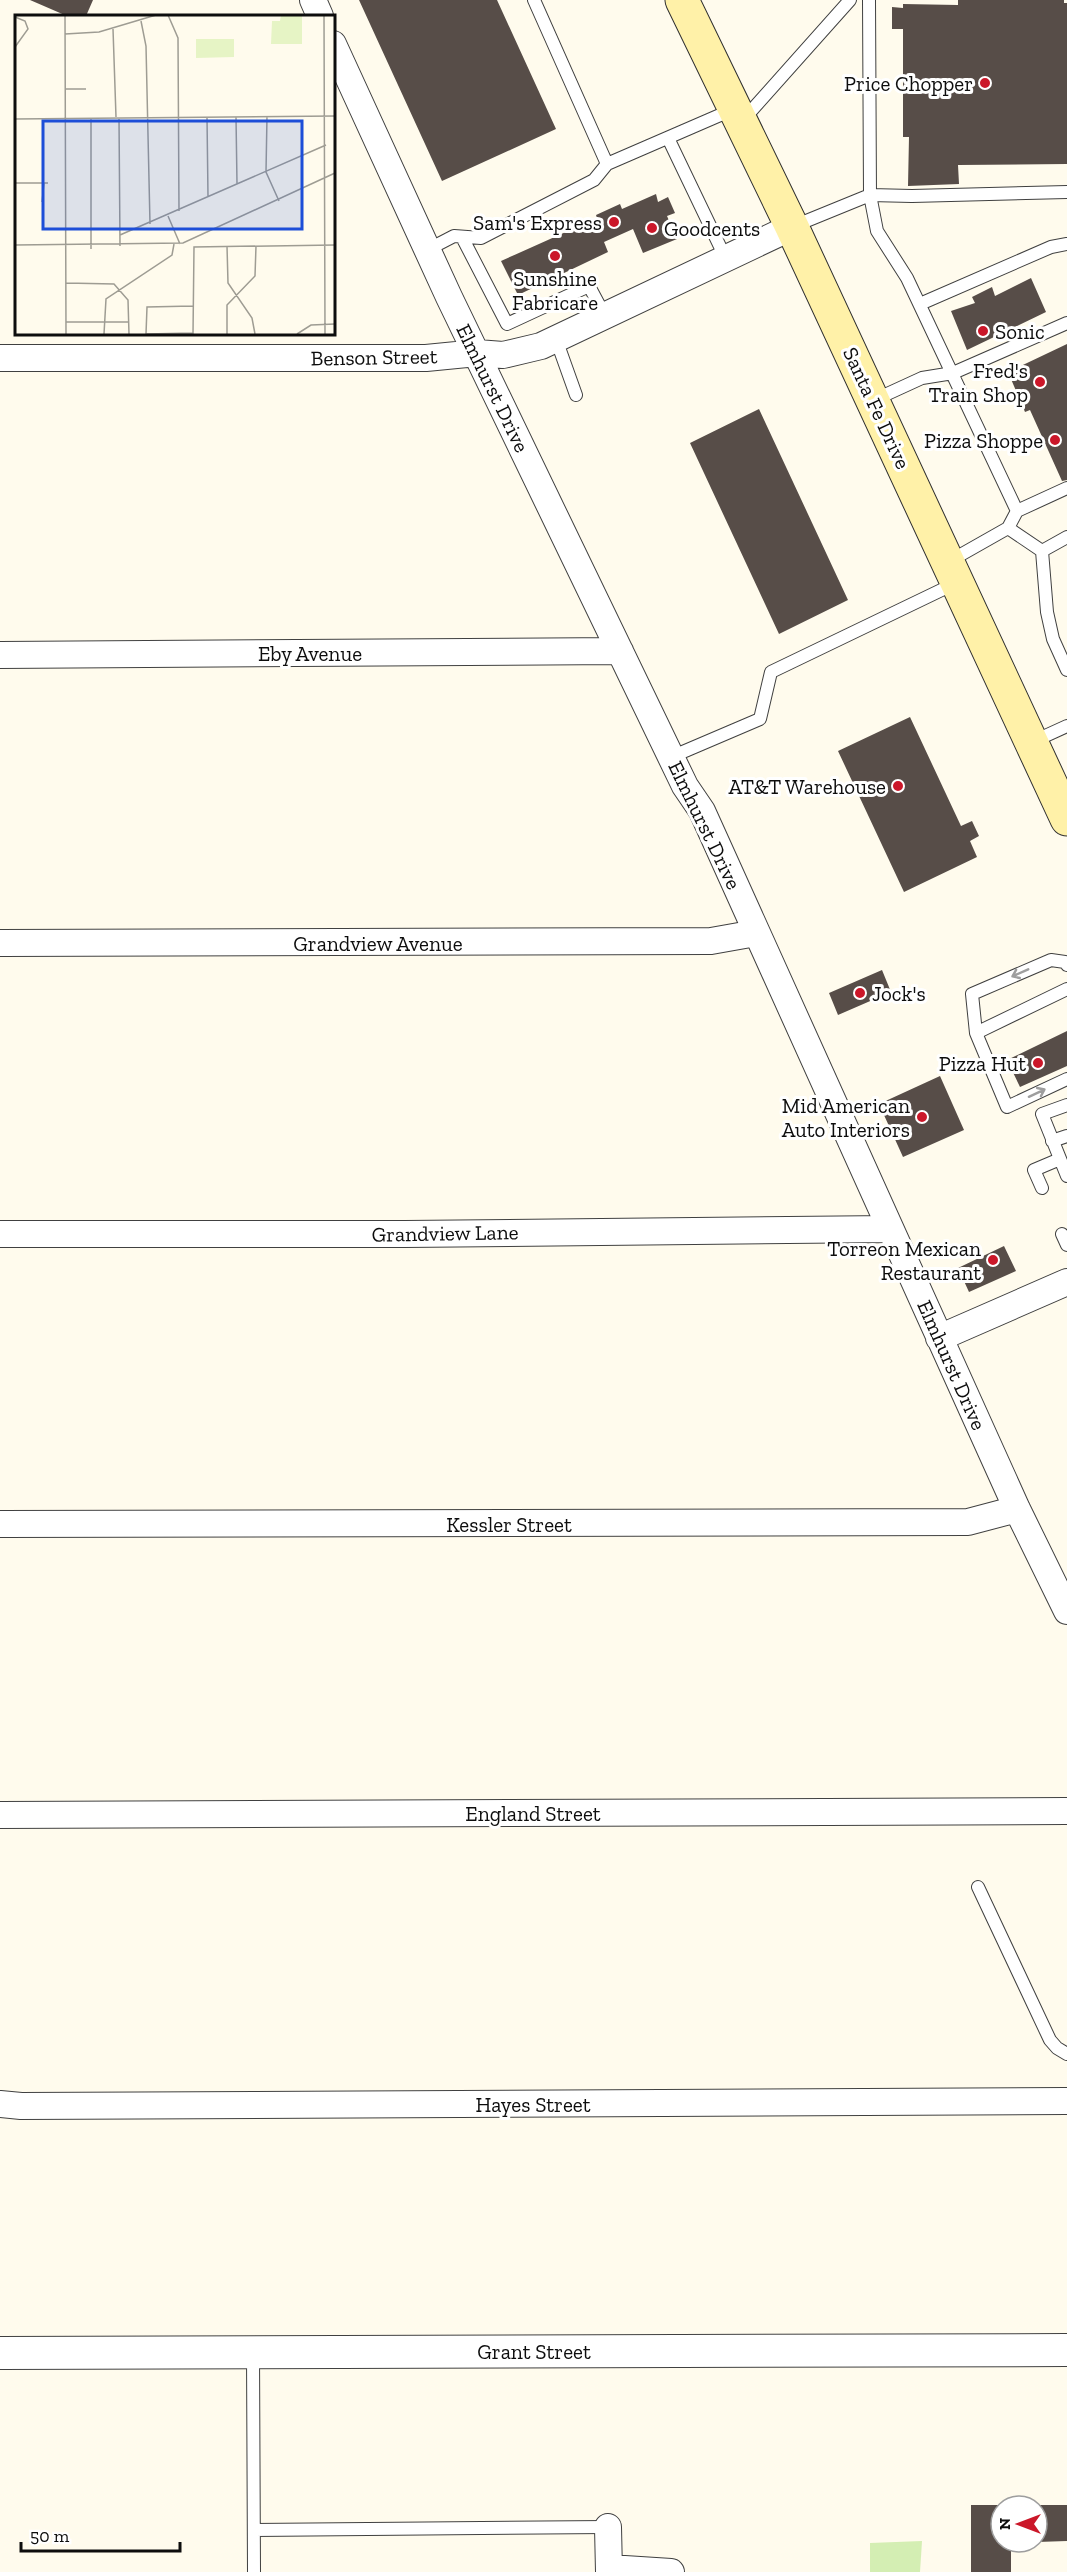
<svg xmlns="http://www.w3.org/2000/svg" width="1067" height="2572" viewBox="0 0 1067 2572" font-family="'Zilla Slab',serif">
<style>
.green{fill:#d4eeb3}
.building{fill:#574d48}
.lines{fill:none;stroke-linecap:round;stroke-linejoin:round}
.service-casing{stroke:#404040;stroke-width:14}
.minor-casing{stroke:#404040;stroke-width:28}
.tertiary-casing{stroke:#404040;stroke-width:34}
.secondary-casing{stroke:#2f2f2f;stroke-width:35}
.service{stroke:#fff;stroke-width:12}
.minor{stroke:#fff;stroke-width:26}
.tertiary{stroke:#fff;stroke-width:32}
.secondary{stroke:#fff1a8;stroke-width:33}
.oneway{stroke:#9e9e9e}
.poi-dot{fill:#cb1729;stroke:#fff;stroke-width:2}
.labels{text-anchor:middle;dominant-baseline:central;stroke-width:6;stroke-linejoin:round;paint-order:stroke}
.poi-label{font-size:21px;fill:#0d0d0d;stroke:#fff;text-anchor:end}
.street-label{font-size:21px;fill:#0d0d0d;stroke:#fff}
.inset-road{fill:none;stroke:#9e9c93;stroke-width:1.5}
.view{fill:#1d4ed8;fill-opacity:0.15;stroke:#1d4ed8;stroke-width:3}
.inset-edge{fill:none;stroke:#0d0d0d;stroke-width:3}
</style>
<rect width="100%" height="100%" fill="#fffbed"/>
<!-- green -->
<path class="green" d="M922,2541L920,2572H870V2543Z"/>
<!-- building -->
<path class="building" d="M30,0H93L86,16H67Z
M359,0H497L556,129L442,181Z
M958,0H1064V3H1067V164L958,165L959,184L908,186L909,137H903V29H892V7L903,8V4L958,5Z
M656,194L658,202L668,197L675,213L667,216L677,239L643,253L633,229L604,242L608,252L518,295L501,261L597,218L596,215L620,204L622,209Z
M1031,278L1046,312L967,350L951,311L975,303L972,297L992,287L995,296Z
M1067,344V480L1062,481L1030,410L1025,412L1008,372Z
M759,409L848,600L779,634L690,443Z
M910,717L961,826L972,821L979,836L970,841L977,857L904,892L838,751Z
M882,970L891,992L838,1015L829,993Z
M1067,1031V1066L1020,1087L1007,1060Z
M940,1076L964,1130L903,1157L879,1104Z
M1004,1246L1016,1271L969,1292L958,1268Z
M971,2505H1001V2542H1011V2572H971Z
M1037,2505H1067V2541L1037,2542Z"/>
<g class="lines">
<!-- service casing -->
<g class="service-casing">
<path id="service" d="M534,0L607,164
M869,0L870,195L877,231L907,278L1017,511L1067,488
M743,120L850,0
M668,138L726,259
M794,226L870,195L912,196L1067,192
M462,237L507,324L589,286L605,316
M427,250L454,236L481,238L594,180L607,164L734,109
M920,304L1051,247L1067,244
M556,339L576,395
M874,400L922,378L953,373L1067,323
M1008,528L1042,551
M1042,551L1047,612L1053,639L1067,670
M1042,551L1067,537
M948,562L1008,528L1017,511
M1032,742L1067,726
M671,757L760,719L771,672L956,583
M1067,965L1065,962L1051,960L972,994L976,1033L1007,1107L1067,1079
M976,1033L1067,989
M1067,1105L1042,1114L1067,1176
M1052,1141L1067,1136
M1042,1188L1034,1170L1060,1159
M1062,1234L1067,1245
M978,1887L1050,2040L1057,2048L1067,2054
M253,2353L254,2572
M254,2530L608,2527"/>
</g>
<!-- minor casing -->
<g class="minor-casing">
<path id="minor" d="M313,0L320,16
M333,44L449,297L685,786L702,811L1017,1509L1067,1611
M0,358H426L477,353L503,355L541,346L792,227
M0,655L620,651
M0,943L711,941L756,933
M0,1234H405L890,1229
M939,1338L1067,1282
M0,1524L968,1522L1017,1509
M0,1815L1067,1811
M0,2104L21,2106L1067,2101
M608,2527L609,2572
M609,2568L671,2572"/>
</g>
<!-- tertiary casing -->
<g class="tertiary-casing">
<path id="tertiary" d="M0,2353L1067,2350"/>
</g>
<!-- secondary casing -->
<g class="secondary-casing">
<path id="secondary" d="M682,0L792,227L1067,819"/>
</g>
<!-- service -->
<use href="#service" class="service"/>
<!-- minor -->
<use href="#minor" class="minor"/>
<!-- tertiary -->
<use href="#tertiary" class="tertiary"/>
<!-- secondary -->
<use href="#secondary" class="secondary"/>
</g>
<!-- one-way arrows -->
<defs><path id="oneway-shaft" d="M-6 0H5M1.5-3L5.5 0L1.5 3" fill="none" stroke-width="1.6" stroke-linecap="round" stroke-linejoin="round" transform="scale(1.5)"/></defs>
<g class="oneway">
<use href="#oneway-shaft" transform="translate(1020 973) rotate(156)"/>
<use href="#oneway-shaft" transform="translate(1037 1093) rotate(-25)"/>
</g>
<!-- markers -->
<g class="poi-dot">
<circle cx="985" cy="83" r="6"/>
<circle cx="614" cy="222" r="6"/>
<circle cx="652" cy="228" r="6"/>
<circle cx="555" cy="256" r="6"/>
<circle cx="983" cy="331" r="6"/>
<circle cx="1040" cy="382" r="6"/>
<circle cx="1055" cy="440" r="6"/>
<circle cx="898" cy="786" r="6"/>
<circle cx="860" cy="993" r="6"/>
<circle cx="1038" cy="1063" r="6"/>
<circle cx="922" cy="1117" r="6"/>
<circle cx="993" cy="1260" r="6"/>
</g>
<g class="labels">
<!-- poi labels -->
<g class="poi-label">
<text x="973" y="83">Price Chopper</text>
<text x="602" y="222">Sam's Express</text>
<text x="664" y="228" text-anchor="start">Goodcents</text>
<text x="555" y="278" text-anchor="middle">Sunshine<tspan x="555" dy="24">Fabricare</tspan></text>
<text x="995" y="331" text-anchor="start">Sonic</text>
<text x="1028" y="370">Fred's<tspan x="1028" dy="24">Train Shop</tspan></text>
<text x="1043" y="440">Pizza Shoppe</text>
<text x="886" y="786">AT&amp;T Warehouse</text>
<text x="872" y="993" text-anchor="start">Jock's</text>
<text x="1026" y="1063">Pizza Hut</text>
<text x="910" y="1105">Mid American<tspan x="910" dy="24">Auto Interiors</tspan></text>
<text x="981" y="1248">Torreon Mexican<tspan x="981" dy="24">Restaurant</tspan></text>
</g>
<!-- street labels -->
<g class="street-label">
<text transform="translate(374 357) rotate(-1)">Benson Street</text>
<text transform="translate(493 388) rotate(64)">Elmhurst Drive</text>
<text transform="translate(877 408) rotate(65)">Santa Fe Drive</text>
<text x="310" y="653">Eby Avenue</text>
<text transform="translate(705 825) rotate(64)">Elmhurst Drive</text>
<text x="378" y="943">Grandview Avenue</text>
<text transform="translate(445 1233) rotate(-1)">Grandview Lane</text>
<text transform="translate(952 1365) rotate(66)">Elmhurst Drive</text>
<text x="509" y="1524">Kessler Street</text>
<text x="533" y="1813">England Street</text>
<text x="533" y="2104">Hayes Street</text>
<text x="534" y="2351">Grant Street</text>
</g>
</g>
<!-- overview -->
<g transform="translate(15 15)">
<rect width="320" height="320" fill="#fffbed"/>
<path d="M266,0H287V29H256L257,6H265ZM181,24H219V42L181,43Z" fill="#e6f4c5"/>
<path class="inset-road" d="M50,0L51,319M153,0L163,23L164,196M309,0L310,319M0,2L10,6L13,14L0,32M126,6L131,31L135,209M98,14L101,102M50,19L84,17L141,0M50,74H71M252,101L251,157L264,186M192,102L193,182M221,102L222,169M104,103L105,231M0,104L320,101M0,168H33M27,187L29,168M153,201L165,229M105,220L311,130M0,230L168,228L320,158M212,231L213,268L237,303L240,319M76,234V103M51,268L99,269L113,285L114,319M51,307H114M89,319L91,284L157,240L159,229M131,319L132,292L178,291M131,319L178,318M178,319L179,232L320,230M212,319V290L240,261L241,231M282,319L296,310L320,309"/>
<path class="view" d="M28,106H287V214H28Z"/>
<rect width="320" height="320" class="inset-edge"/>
</g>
<!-- north arrow -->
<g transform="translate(1019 2524) rotate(270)"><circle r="28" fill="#ffffff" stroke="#9e9e9e" stroke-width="1.5"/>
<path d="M0-4.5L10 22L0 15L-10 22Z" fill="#cb1729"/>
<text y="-9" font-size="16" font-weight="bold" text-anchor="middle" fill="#0d0d0d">N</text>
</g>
<!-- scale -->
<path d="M21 2542v9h159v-9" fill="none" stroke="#0d0d0d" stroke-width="3"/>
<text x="30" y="2542" font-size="18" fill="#0d0d0d" stroke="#ffffff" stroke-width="4.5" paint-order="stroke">50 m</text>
</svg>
